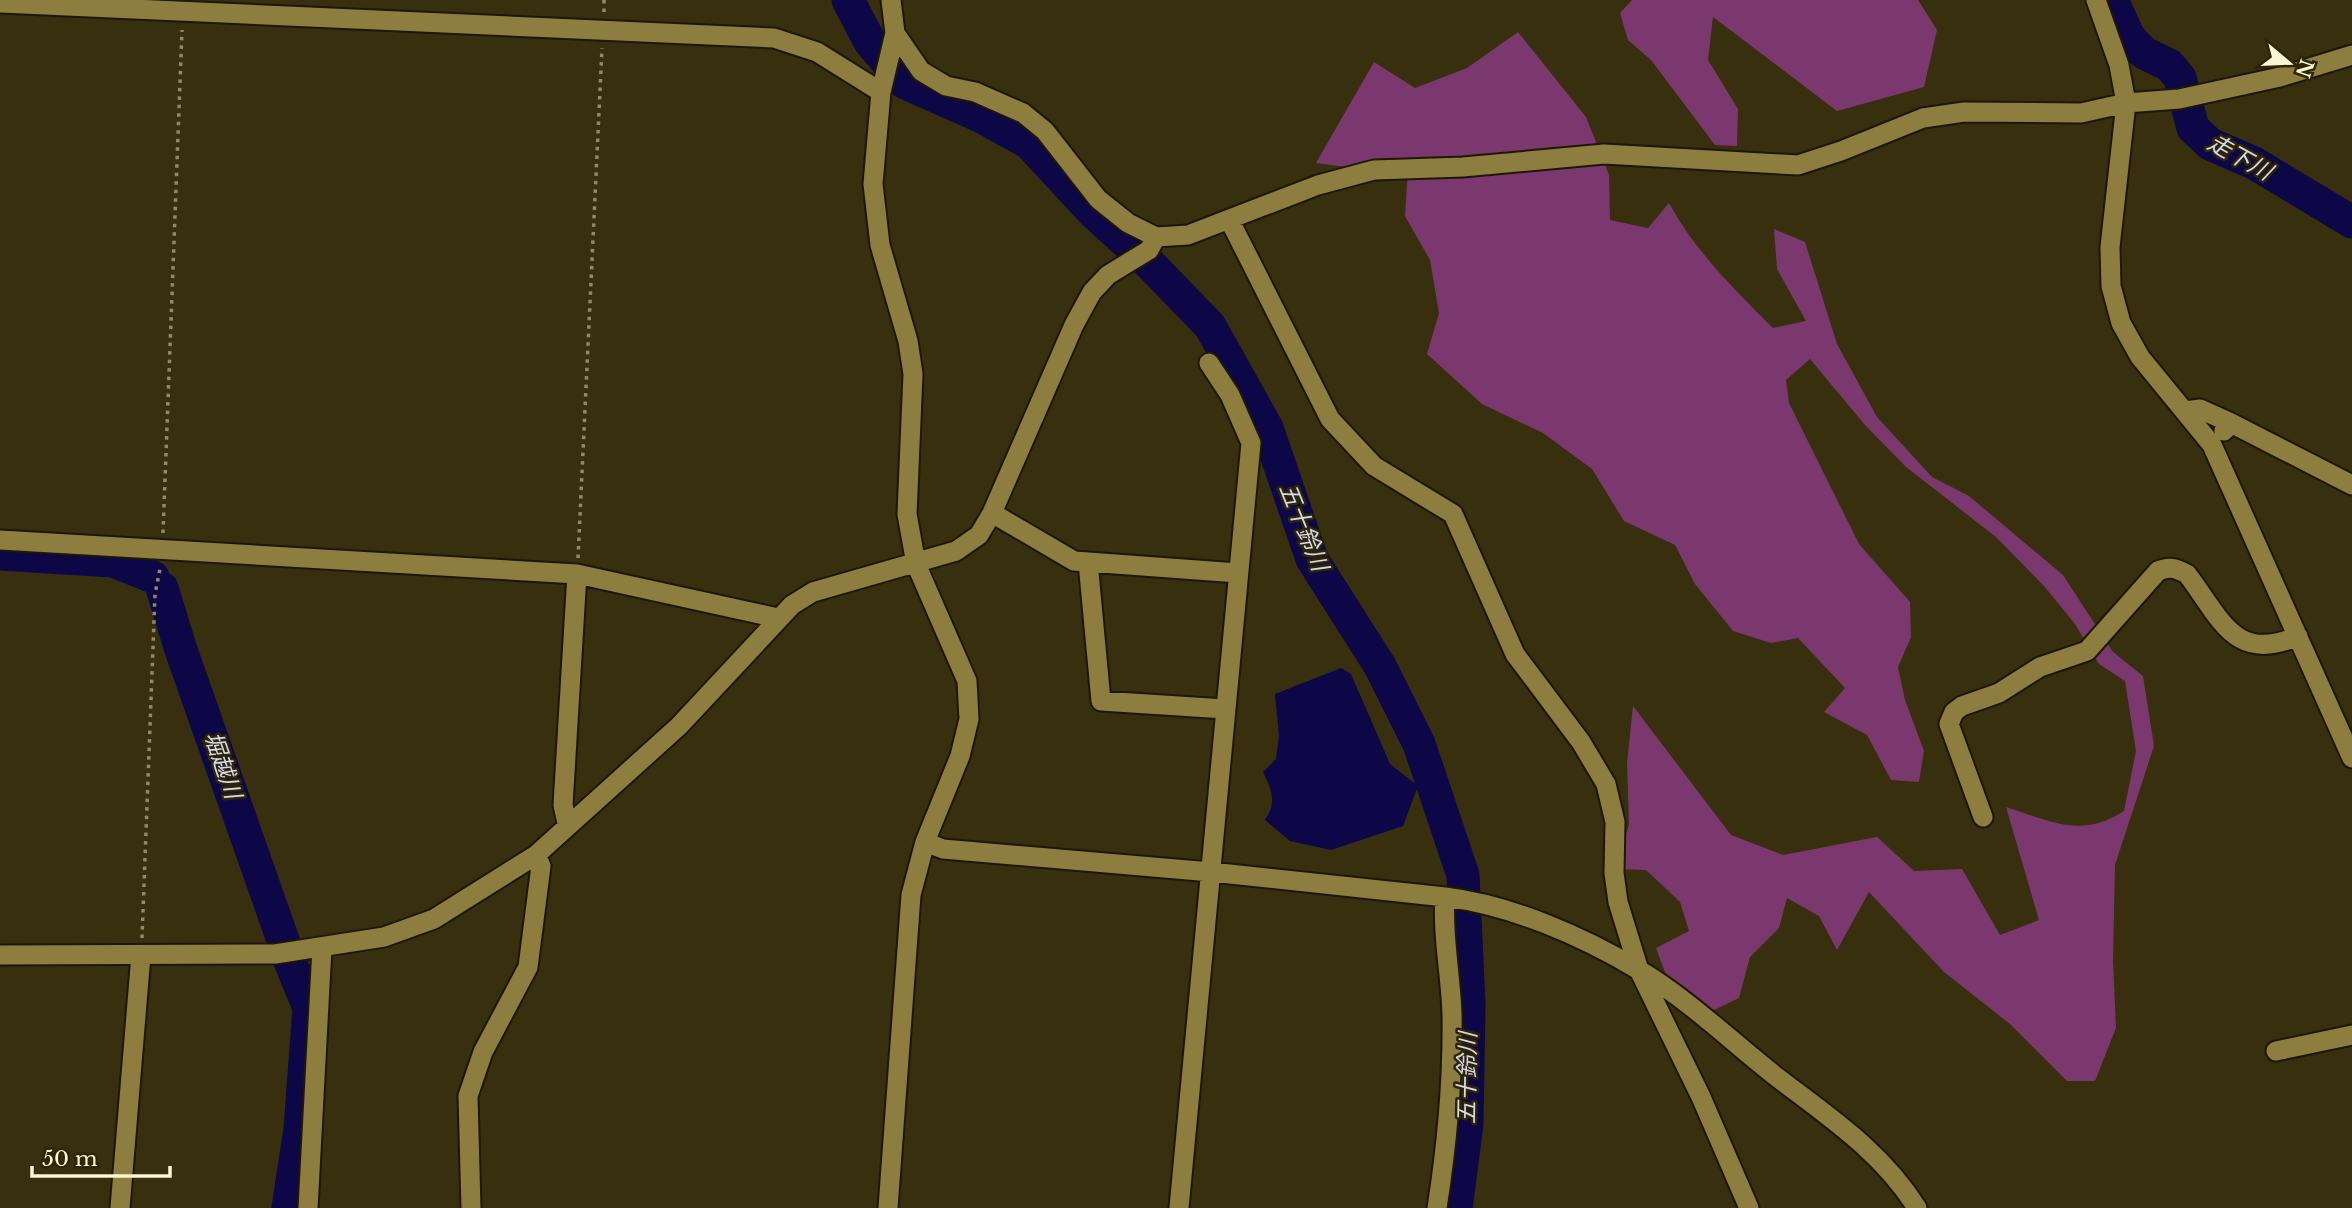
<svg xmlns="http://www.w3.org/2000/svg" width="2352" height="1208" viewBox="0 0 2352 1208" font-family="'Libre Baskerville','Noto Sans JP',serif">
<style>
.green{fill:#7b386e}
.water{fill:#0d0647}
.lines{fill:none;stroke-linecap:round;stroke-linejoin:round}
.river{stroke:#0d0647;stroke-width:33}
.street-casing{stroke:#1d1805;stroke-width:23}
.path{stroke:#928969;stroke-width:3.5;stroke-dasharray:3.5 5;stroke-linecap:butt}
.street{stroke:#8d7d3f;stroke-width:19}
.labels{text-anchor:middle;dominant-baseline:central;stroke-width:5;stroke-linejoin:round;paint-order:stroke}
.water-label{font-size:23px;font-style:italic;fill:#d4d9f1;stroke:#2e2504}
</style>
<rect width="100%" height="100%" fill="#382f0e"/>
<!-- green -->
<path class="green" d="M1632,0H1918L1937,30L1924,87L1837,111L1713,17L1708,60L1738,109L1737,146L1715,145L1651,60L1628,40L1620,13Z
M1518,32L1586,117L1609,175L1610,220L1648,228L1669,203C1695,251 1734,289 1773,328L1806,321L1777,269L1774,229L1805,242L1837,344L1877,417L1932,477L1969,496L2063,575L2113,652L2143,676L2154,746L2115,865L2113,960L2116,1028L2095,1081H2067L2010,1024L1944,972L1869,892L1837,950L1819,916L1787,898L1779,928L1750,957L1739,998L1712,1011L1669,983L1656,948L1689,931L1680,902L1646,870L1616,869L1629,824L1627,763L1633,706L1731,835L1783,855L1877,837L1914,871L1962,869L2000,935L2039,920L2006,807C2050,821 2081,839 2124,811L2136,751L2125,681L2099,664L2075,624L2044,586L1996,537L1906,467L1865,425L1810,359L1786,380L1789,403L1859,544L1910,602L1911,637L1898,667L1905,700L1924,751L1919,782L1891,780L1867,735L1824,712L1845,688L1798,638L1771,643L1733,631L1695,584L1675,545L1624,521L1592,469L1543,433L1482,404L1427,354L1439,313L1430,260L1405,216L1408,169H1362L1316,163L1374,62L1415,88L1467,68Z"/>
<!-- water -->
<path class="water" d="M1341,668L1351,674L1390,764L1418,786L1403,826L1331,850L1290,841L1265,820C1277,803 1272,790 1263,772L1276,759L1279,736L1275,694Z"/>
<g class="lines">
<!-- river -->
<path class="river" d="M848,0L870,42L905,83L982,117L1029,143L1093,212L1149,263L1210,326L1267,428L1312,559L1380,666L1419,744L1463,875L1469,1004L1467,1124L1456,1208
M2112,0L2129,37L2144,53L2169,65L2180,78L2193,128L2210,144L2254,163L2352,222
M0,554L113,561L153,577
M162,588L181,650L284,943
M288,1208L300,1129L309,1008L289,959"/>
<!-- street casing -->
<g class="street-casing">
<path id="street" d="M2096,0L2119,65L2126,103L2110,247L2111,286L2121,323L2140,357L2212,445L2352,758
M0,3L774,38L817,52L881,92
M895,33L921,71L946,86L975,92L1023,113L1045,131L1098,199L1128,223L1156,237L1188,235L1318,185L1374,170L1463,167L1604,154L1798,165L1841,151L1923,118L1964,112L2081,113L2126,103L2179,99L2280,77L2352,55
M1230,221L1330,419L1374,466L1453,514L1515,654L1581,742L1606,784L1615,822L1614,873L1618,902L1639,970L1701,1097L1749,1208
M2186,411L2200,409L2231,423L2224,431
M2231,423L2352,485
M992,513L1074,561L1088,562
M0,540L577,574L778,618
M1225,709L1101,701L1088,562L1238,573
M1983,817L1949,724L1954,712L1962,706L1999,693L2040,667L2087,651L2158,571C2169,566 2176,568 2187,574C2221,618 2234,664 2298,636
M567,823L563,805L577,574
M925,842L943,849L1211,872L1445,897C1511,905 1582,936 1639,970C1689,1000 1732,1042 1778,1078C1829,1117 1882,1152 1917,1208
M0,955L275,954L384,937L434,919L536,855L679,726L792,605L813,592L956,551L979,535L992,513L1074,325L1092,292L1108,275L1149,250L1156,237
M2276,1051L2352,1035
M120,1208L141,955
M308,1208L322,948
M471,1208L468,1096L483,1052L528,967L541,866L536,855
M888,1208L911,895L925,842L960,756L969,719L967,681L916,564L907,514L913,374L908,341L880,245L873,184L881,92L895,33L891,0
M1179,1208L1251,443L1230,395L1209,363
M1437,1208C1447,1144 1453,1080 1452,1015C1451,976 1442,935 1445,897"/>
</g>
<!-- path -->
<path class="path" d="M604,12V0
M163,533L182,30
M578,558L602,48
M142,938L155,594L160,569"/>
<!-- street -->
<use href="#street" class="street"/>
</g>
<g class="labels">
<!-- water labels -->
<g class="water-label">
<text transform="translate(2240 157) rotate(29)">走下川</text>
<text transform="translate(1304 527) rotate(68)">五十鈴川</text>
<text transform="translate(223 765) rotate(71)">堀越川</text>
<text transform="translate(1467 1078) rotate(-89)">五十鈴川</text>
</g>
</g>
<!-- north arrow -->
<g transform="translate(2289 63) rotate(109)" stroke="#2e2504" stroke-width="5" paint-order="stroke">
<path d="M0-5L12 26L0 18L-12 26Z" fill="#fdf5d5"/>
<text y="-10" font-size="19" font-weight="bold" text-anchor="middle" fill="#fdf5d5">N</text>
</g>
<!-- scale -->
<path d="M32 1166v10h138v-10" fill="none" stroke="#fdf5d5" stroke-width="3.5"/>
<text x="42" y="1166" font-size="21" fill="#fdf5d5" stroke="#2e2504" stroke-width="5" paint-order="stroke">50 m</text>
</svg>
